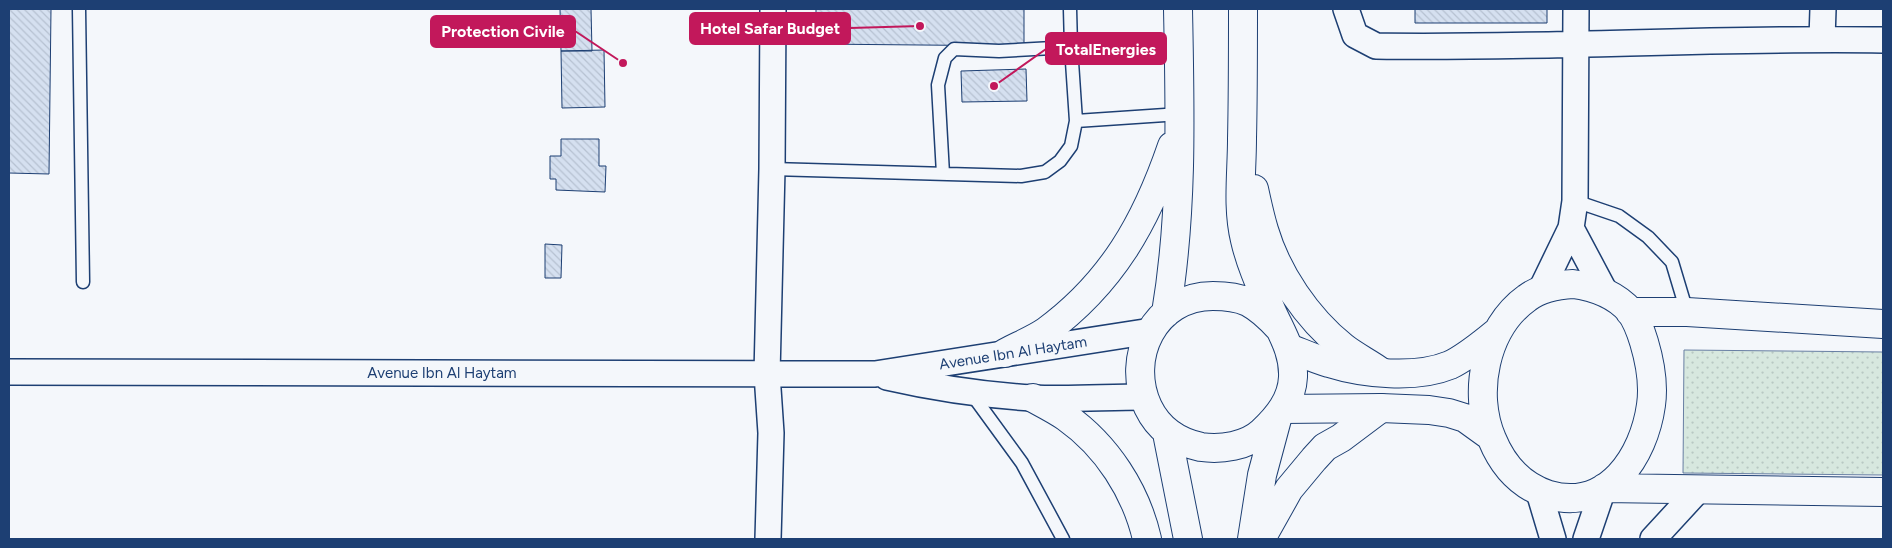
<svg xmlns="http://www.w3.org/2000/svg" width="1892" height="548" viewBox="0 0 1892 548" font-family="Figtree,sans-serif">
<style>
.grass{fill:url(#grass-dots);stroke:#687fa3}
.building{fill:url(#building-back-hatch);stroke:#1d3f73}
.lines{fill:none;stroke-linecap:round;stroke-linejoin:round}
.lane-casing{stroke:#1d3f73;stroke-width:15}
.street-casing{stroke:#1d3f73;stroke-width:28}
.secondary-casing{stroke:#1d3f73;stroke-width:30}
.highway-casing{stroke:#1d3f73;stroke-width:30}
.lane{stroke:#f4f7fb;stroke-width:12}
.street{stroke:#f4f7fb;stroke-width:25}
.secondary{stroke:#f4f7fb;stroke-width:28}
.highway{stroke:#f4f7fb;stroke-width:28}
.labels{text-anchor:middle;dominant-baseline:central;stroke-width:4;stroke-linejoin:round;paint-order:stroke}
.street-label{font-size:15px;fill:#1d3f73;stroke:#f4f7fb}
.leader{fill:none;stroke:#c2185b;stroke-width:2}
.callout-dot{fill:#c2185b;stroke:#f4f7fb;stroke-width:2}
.callout{fill:#c2185b;stroke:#c2185b;stroke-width:2}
.callout-label{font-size:16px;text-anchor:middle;font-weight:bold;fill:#fff}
</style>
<defs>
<pattern id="grass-dots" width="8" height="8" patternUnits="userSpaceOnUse" patternTransform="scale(1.25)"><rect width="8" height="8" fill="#d7e8df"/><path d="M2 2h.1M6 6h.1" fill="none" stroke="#b8c8c3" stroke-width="1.8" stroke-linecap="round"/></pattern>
<pattern id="building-back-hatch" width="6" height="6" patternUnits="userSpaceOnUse" patternTransform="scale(1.25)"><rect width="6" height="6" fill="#d5e0f0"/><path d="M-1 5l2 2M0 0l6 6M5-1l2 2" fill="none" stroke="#b6c1d1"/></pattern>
</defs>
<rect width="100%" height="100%" fill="#f4f7fb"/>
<!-- grass -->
<path class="grass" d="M1684,350L1883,352V475L1683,473Z"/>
<!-- building -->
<path class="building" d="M9,9H51L49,174L9,173Z
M560,9H591L592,51H561Z
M816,9H1024V46L816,44Z
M1415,9H1547V23H1415Z
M604,50L605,107L562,108L561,51Z
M1026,69L1027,101L962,102L961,71Z
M561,139H599V166H606L605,192L556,190V179H550V156H561Z
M545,244L562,245L561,278H545Z"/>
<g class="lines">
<!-- lane casing -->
<g class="lane-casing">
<path id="lane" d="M79,9L83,282
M1076,121L1180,114
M772,169L1021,176L1045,172L1060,161L1071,146L1076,121L1071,47L1070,9
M943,174L938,85L945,58L954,49L999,51L1071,47
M1575,201L1619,216L1648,237L1672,262L1687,312
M971,393L1022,463L1063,539"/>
</g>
<!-- street casing -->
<g class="street-casing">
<path id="street" d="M1346,9L1355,35L1376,46C1545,49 1714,37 1883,40
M1822,39L1823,9
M1571,228L1605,292
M1541,290L1571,228L1575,201L1576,9
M9,372L875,374L1151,331
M887,377C935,388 983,395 1032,398C1069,400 1106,397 1143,397
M1539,492L1553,539
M768,539L771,433L767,374L772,169L773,9
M1586,539L1603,489
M1653,539L1699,489"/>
</g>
<!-- secondary casing -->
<g class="secondary-casing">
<path id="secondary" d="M1573,284C1595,287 1615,294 1630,311C1636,319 1641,332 1644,342C1650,362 1654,384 1651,405C1644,456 1608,512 1549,495C1521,486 1503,466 1492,439C1472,393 1485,328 1527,298C1540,288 1556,285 1573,284Z
M1630,312H1687L1883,324
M1289,348C1302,353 1315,359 1329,363C1364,374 1416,379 1450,365C1467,357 1483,343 1497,332
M1283,409L1381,408L1429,410L1449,413L1465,418L1490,436
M1604,488L1883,492"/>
</g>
<!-- highway casing -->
<g class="highway-casing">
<path id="highway" d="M1243,9C1243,52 1243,96 1242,139C1242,172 1237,208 1245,240C1251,266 1262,289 1272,312C1282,334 1294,352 1293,377C1292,400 1278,417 1262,432C1247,446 1221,450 1201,447C1178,442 1159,430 1148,407C1125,358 1154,296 1213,296C1225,296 1237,297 1248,302C1261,309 1270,318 1279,328
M1254,189C1257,203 1260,217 1264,230C1277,274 1307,318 1343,347C1354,356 1369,363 1381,372
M1166,313C1183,212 1180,110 1178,9
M1005,353C1018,346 1033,340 1045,332C1112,283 1146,222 1172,146
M1033,398C1044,404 1056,410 1066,417C1107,446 1136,491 1147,539
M1167,433L1188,539
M1252,539L1262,475L1277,419
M1261,539L1289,489L1314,459L1325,447L1341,438L1381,408"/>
</g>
<!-- lane -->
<use href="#lane" class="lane"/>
<!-- street -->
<use href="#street" class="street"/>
<!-- secondary -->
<use href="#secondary" class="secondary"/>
<!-- highway -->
<use href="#highway" class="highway"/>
</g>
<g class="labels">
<!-- street labels -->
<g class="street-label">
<text transform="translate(1013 353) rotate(-9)">Avenue Ibn Al Haytam</text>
<text x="442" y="373">Avenue Ibn Al Haytam</text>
</g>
</g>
<!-- callouts -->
<path class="leader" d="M920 26L850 28M623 63L575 31M994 86L1046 49"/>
<g class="callout-dot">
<circle cx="920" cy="26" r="5"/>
<circle cx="623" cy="63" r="5"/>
<circle cx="994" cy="86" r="5"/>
</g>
<g class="callout">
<rect x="690" y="13" width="160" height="31" rx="5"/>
<rect x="431" y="16" width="144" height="31" rx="5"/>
<rect x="1046" y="33" width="120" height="31" rx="5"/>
</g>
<g class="callout-label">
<text x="770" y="34">Hotel Safar Budget</text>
<text x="503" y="37">Protection Civile</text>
<text x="1106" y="55">TotalEnergies</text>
</g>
<!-- border -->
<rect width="1892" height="548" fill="none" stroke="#1d3f73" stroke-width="20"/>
</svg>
